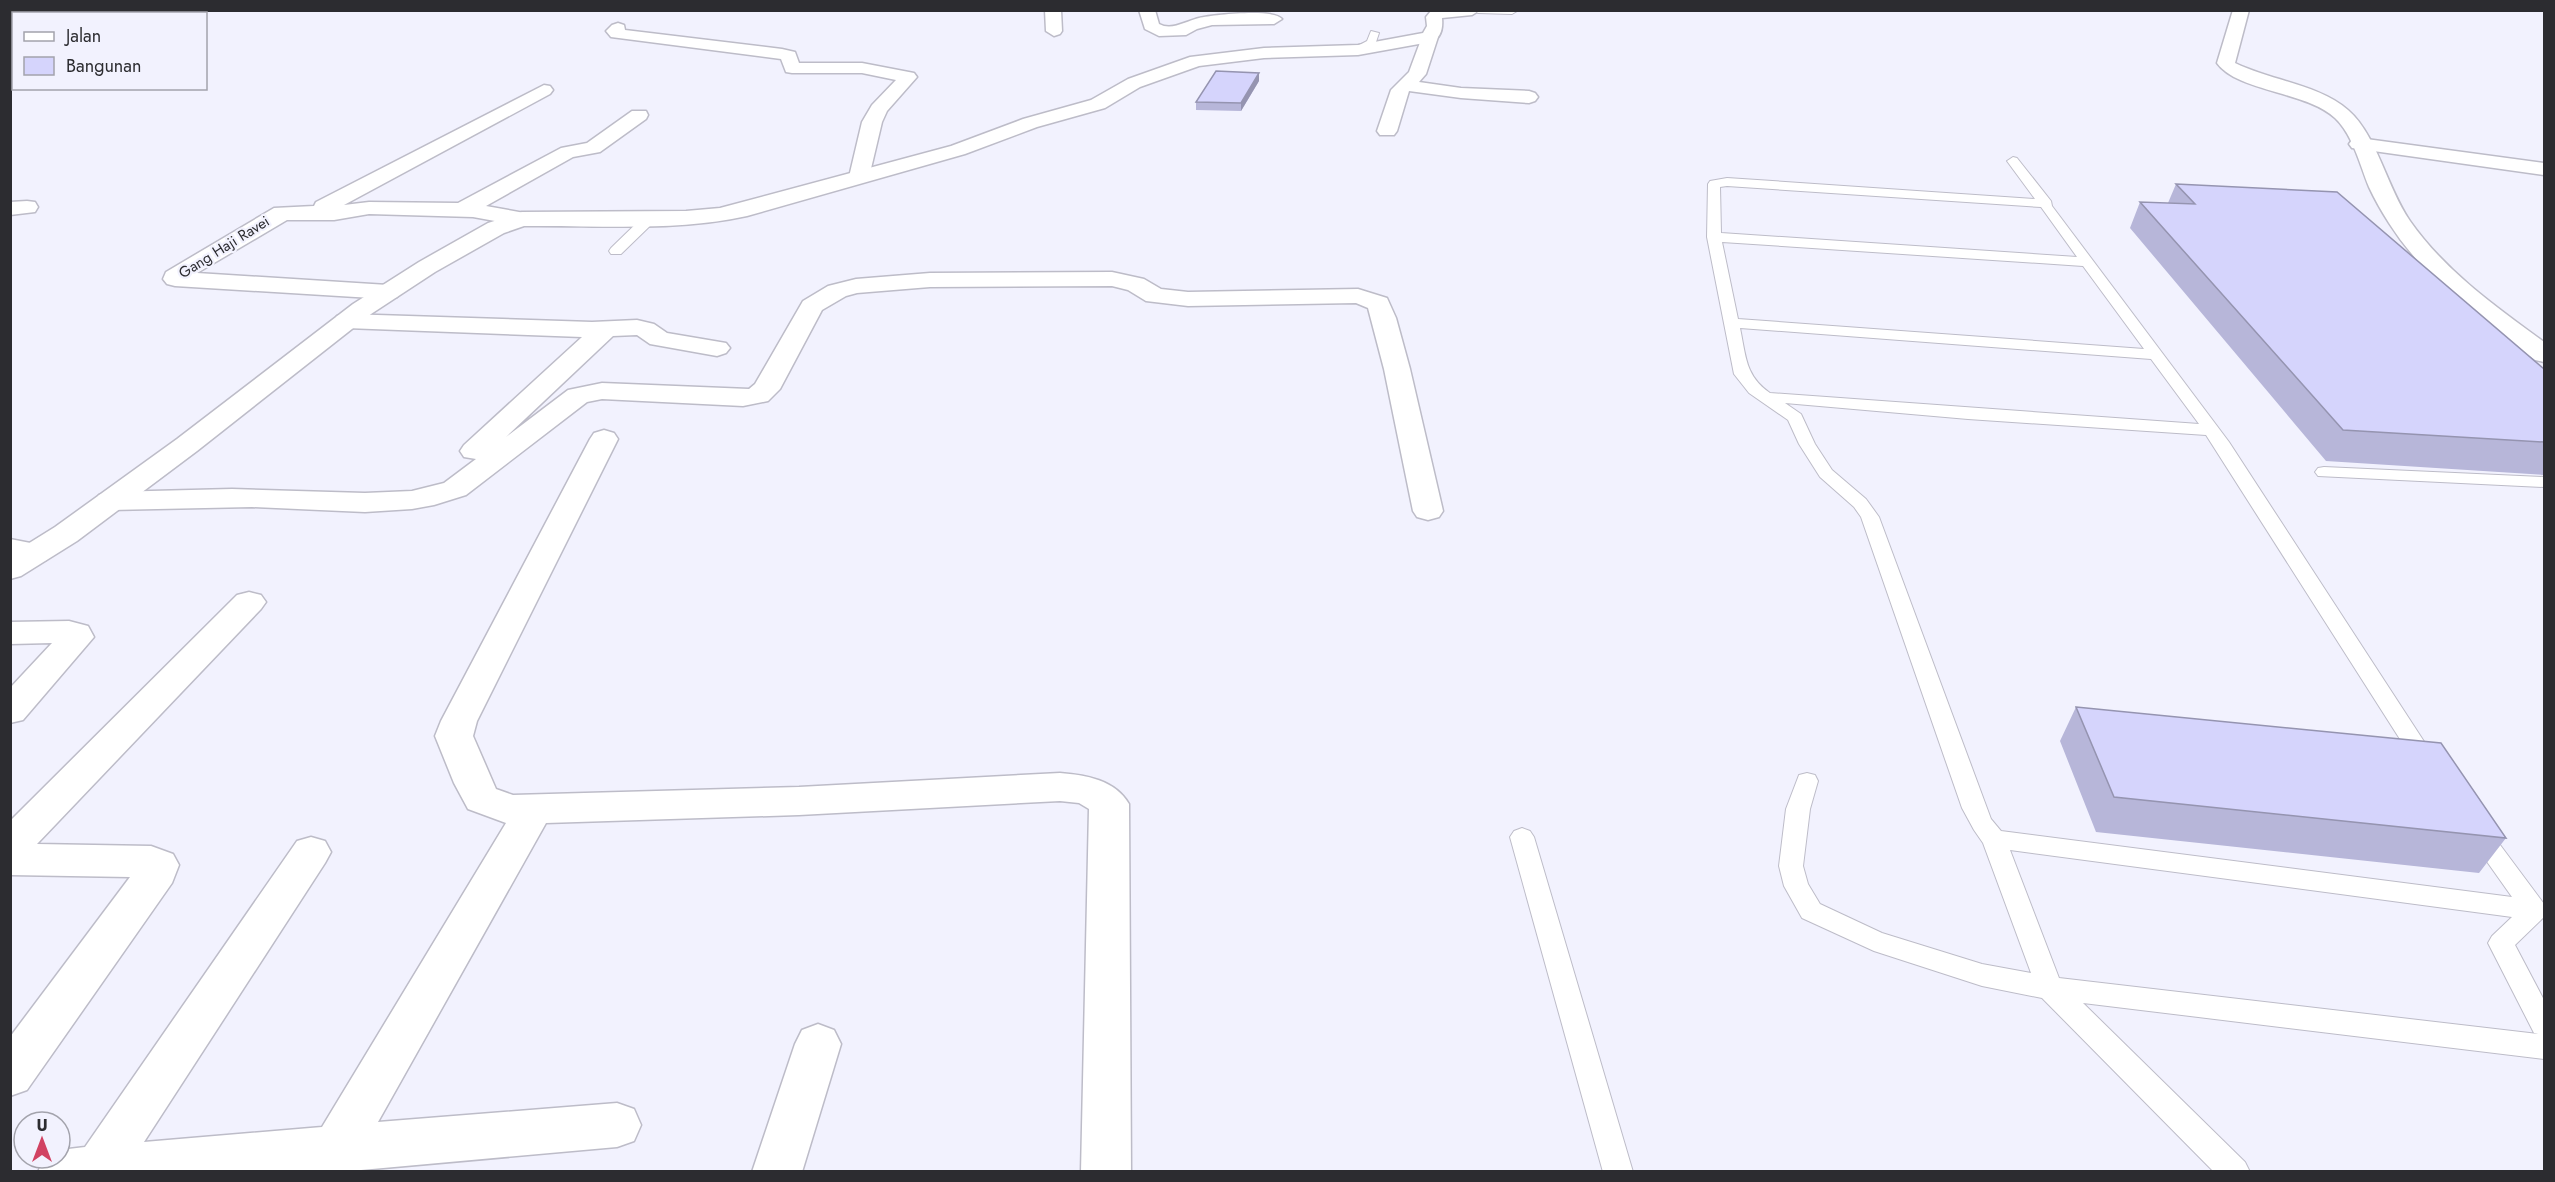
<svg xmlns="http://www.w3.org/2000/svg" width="2555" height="1182" viewBox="0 0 2555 1182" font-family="Jost,sans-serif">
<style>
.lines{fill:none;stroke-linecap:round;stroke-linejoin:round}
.lane-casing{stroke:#bdbcc8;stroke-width:2}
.street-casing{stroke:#bdbcc8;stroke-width:3}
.secondary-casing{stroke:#bdbcc8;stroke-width:3}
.lane{fill:#fff;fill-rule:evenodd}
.street{fill:#fff;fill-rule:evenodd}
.secondary{fill:#fff;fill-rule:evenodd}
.wall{fill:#b7b6d9}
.shaded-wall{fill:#9594b0}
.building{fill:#d5d4fc;stroke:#9594b0;stroke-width:1.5}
.labels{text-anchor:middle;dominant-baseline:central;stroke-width:4.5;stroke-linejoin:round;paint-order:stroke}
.far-street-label{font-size:15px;fill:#2c2c30;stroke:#f2f2fe}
</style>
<rect width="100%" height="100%" fill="#f2f2fe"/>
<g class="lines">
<!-- lane casing -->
<g class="lane-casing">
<path id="lane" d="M1474,10H1516L1517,11L1512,14L1478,13Z
M1371,31L1379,33L1375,45L1362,52H1354V48L1367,41Z
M2013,157L2017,158L2051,201L2052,206L2229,442L2438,763L2435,769L2427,771L2419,769L2206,435L1968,419L1785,403L1801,414L1815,444L1832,470L1866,499L1879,517L1991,819L2001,831L2512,897L2466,832L2470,826L2478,823L2486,826L2544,904V917L2515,945L2544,1000V1059L2083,1003L2245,1162L2250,1172H2214L2042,998L1982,986L1874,951L1802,918L1784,886L1779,866L1786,809L1799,775L1807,773L1815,775L1818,781L1810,809L1803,866L1808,884L1820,904L1882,933L1982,964L2031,973L1983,843L1974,830L1962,808L1861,517L1854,507L1820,477L1799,444L1788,420L1749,393L1734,374L1707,237L1708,184L1710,181L1727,178L2035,199L2007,161ZM1727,186L2041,207L2077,257L1721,233L1720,187ZM1722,242L2083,266L2144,349L1738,319ZM1740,328L2151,359L2199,424L1770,393C1745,376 1746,356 1740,328ZM2010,850L2512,917L2492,936L2488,943L2534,1033L2538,1034L2059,978Z
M650,214L655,215L656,218L655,221L621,254H611L609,251L611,248L645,215Z
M2324,467L2544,477V487L2318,476L2315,472L2318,468Z
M1522,828L1530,831L1534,837L1633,1172H1603L1510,837L1514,831Z"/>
</g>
<!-- street casing -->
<g class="street-casing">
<path id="street" d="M1045,10H1061L1062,31L1060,34L1054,36L1046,31Z
M1139,10H1155L1159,24C1172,31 1186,21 1199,18C1213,15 1273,8 1282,19L1274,24L1212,25L1197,29L1186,35L1159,36L1145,29Z
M618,23L624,25L625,30L782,49L795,52L799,63H862L914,73L917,77L887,111L882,122L869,177L866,181L859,183L852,181L849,177L862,122L872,105L896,80L862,73H792L786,72L781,59L611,37L606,31L612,25Z
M1430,32L1438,37L1426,74L1419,82L1461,88L1529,91L1535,93L1538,97L1535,101L1529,103L1461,98L1409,91L1397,131L1394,135H1380L1377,131L1391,90L1409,72L1422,37Z
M544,85L550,86L553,90L550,94L344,205L369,202L458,203L561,148L587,143L632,111H646L648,115L646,119L600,152L573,157L486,206L530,214L533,219L530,224L522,226L473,217L369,214L334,220H287L197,273L388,285L397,287L400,292L397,297L388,299L175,286L167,284L163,279L166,272L274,208L314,206L316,202Z
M2359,138L2544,163V175L2352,148L2349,144L2352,140Z
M27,201L35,202L38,207L35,212L10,215V202Z
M1112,272L1144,279L1161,289L1188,292L1358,289L1387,298L1396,318L1410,369L1443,511L1439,517L1428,520L1417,517L1413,511L1384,369L1368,308L1356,303L1188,306L1146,301L1128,290L1112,286L930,287L857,293L846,296L822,310L780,389L768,401L743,406L602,399L587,402L466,495L434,505L412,509L365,512L252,507L110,510L99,507L95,501L99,495L110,492L232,489L365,493L412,491L444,483L476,459L464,457L460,451L464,445L582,337L346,328L337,326L334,321L337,316L346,314L592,322L637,320L654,324L667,333L726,343L730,348L726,353L717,356L650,344L637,335L613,336L506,437L568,390L602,383L749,389L755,384L803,301L828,286L856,279L930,273Z
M604,430L614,433L618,439L477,721L473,736L496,789L513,795L799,787L1060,773C1086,775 1115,780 1129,804L1131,1172H1081L1089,809L1079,803L1060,801L799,815L546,823L378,1122L617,1103L634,1109L641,1125L634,1141L617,1147L339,1172H38L44,1158H60V1150L85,1147L297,841L311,837L325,841L331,852L325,863L144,1142L322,1127L506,823L468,809L454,783L435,736L441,721L590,439L594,433Z
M10,539L46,546L51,553L46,560L35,563L10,558Z
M249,592L261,595L266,602L261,609L37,844L151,846L173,854L179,865L172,883L27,1090L10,1096V1037L130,877L10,875V821L237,595Z
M69,621L88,626L94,637L23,720L10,723V688L52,643L10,644V622Z
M818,1024L834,1030L841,1044L802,1172H752L795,1044L802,1030Z"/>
</g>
<!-- secondary casing -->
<g class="secondary-casing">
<path id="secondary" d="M1480,10L1472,15L1442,18C1443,28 1441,39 1430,42L1358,55L1264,58L1199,66L1140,87L1105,108L1037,127L965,154L747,216C675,232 598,225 524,226L504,233L435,272L371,314L197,451L77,541L21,576L10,579V555L55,527L177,439L353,304L419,262L488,223L522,212L686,211L720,208L951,146L1023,119L1091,100L1128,79L1190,57L1264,48L1358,45L1423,33L1427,26L1426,17L1431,11Z
M2233,10H2249L2235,63C2269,80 2320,85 2348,110C2377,135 2387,188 2410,221C2445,271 2496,307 2544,342V362L2535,360C2482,320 2425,280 2389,223C2382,212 2375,200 2369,187C2360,165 2353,135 2335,118C2306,91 2238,92 2217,63Z"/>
</g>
<!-- lane -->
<use href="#lane" class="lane"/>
<!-- street -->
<use href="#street" class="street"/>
<!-- secondary -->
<use href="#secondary" class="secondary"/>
</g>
<!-- wall -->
<path class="wall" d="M1259,81L1241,111L1196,110V102Z
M2176,184L2544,369V475L2326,461L2130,228L2140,202L2168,203Z
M2076,707L2506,838L2479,873L2096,832L2060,741Z"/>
<!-- shaded-wall -->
<path class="shaded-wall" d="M1259,73V81L1241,111V103Z"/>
<!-- building -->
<path class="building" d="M1216,71L1259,73L1241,103L1196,102Z
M2176,184L2337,192L2544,369V442L2343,430L2140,202L2195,204Z
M2076,707L2441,743L2506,838L2114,797Z"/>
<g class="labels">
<!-- far-street labels -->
<g class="far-street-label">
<text transform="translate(224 247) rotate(-32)">Gang Haji Ravei</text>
</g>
</g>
<!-- border -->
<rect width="2555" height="1182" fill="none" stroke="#2c2c30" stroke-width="24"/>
<!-- legend -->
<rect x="12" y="12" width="195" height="78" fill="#f2f2fe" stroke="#a3a3ac" stroke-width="1.5"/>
<rect x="24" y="32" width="30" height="9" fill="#ffffff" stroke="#a3a3ac" stroke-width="1.5"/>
<text x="66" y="42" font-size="18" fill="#2c2c30">Jalan</text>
<rect x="24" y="57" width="30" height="18" fill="#d5d4fc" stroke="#a3a3ac" stroke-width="1.5"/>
<text x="66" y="72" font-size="18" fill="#2c2c30">Bangunan</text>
<!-- north arrow -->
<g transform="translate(42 1140)"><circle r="28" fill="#f2f2fe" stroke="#a3a3ac" stroke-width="1.5"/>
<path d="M0-4.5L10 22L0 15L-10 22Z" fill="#d14262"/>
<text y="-9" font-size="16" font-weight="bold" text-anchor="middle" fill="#2c2c30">U</text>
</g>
</svg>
